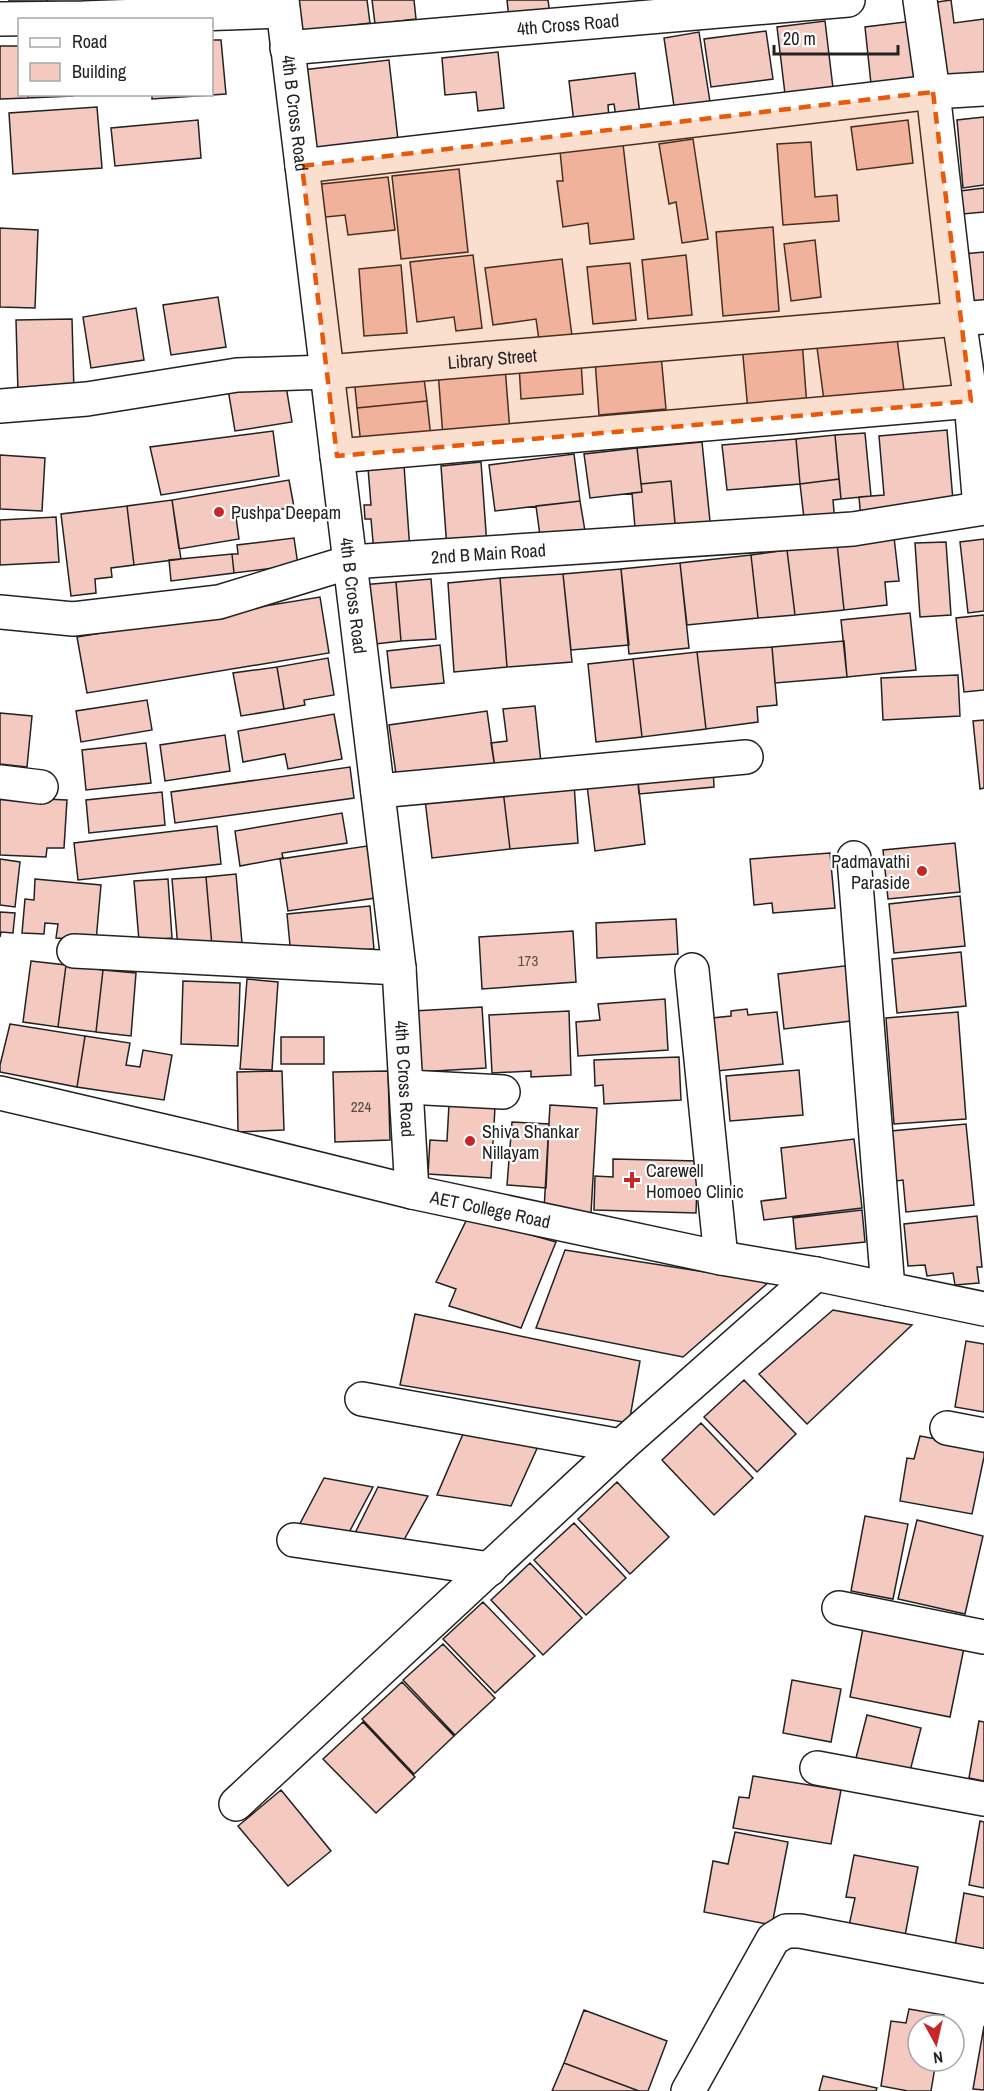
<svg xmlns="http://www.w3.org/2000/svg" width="984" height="2091" viewBox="0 0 984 2091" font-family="'Archivo Narrow',sans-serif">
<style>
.building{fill:#f3c9c0;stroke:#222;stroke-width:1.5}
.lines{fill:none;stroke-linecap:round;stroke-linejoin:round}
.street-casing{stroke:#222;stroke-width:36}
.street{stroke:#fff;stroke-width:33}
.marked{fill:#e8590c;fill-opacity:0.2;stroke:#e8590c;stroke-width:4.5;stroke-dasharray:12 8;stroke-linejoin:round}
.poi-dot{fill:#c62828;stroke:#fff;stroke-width:2}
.labels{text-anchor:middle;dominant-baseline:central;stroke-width:4.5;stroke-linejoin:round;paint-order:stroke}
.number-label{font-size:15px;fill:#564c4a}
.street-label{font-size:18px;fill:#222;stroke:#fff}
.poi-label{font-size:18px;fill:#222;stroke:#fff;text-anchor:start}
</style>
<rect width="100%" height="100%" fill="#fff"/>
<!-- building -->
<path class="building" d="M9,0H47L48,10L9,12Z
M47,0H96V7L48,10Z
M297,0H367L370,23L301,32Z
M372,0H414L416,19L375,24Z
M507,0H548L550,14L509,19Z
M951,0L954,23L984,19V73L934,79L924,4Z
M825,21L833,88L785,94L777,27Z
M913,21L919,78L871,84L865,27Z
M766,31L773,79L711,87L704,39Z
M699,32L711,108L675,113L664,38Z
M212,40H221L226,94L152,99V94H212Z
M0,46H20V94H28V98L0,99Z
M498,52L504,108L478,111L476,92L445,95L442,58Z
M389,60L398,140L310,149L302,70Z
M635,73L640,115L616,117L614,104L608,105L609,118L574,123L569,81Z
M28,94H73V96L28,98Z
M97,107L102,168L13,174L9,113Z
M984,117V185L963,188L957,120Z
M198,120L201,158L115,166L111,128Z
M908,120L913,163L857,170L851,127Z
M693,139L708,239L682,243L676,202L669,204L659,144Z
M811,142L815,197L837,195L839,221L783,225L777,144Z
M623,144L634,239L590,244L588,223L563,227L557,181H563L560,151Z
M459,169L468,252L401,259L392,176Z
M388,177L395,230L348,235L345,215L316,218L312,185Z
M984,188V212L963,214L960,191Z
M773,227L779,311L723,316L716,232Z
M0,228L38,230L35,308L0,307Z
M815,240L821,297L791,301L784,244Z
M984,252V306L968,307L963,254Z
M473,255L482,328L456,331L454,317L417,322L410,262Z
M686,255L692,315L648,319L642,260Z
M562,259L572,336L539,340L536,319L493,325L485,268Z
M630,263L636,320L593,324L587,267Z
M401,265L407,333L364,336L359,269Z
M218,297L226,347L171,355L163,305Z
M136,308L144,360L91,368L83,317Z
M72,319L74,392L18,393L16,320Z
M896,331L905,398L825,408L816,340Z
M802,340L807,407L748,411L742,345Z
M661,355L666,409L599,415L595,360Z
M581,361L583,394L521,399L519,365Z
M505,366L510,432L443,437L438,371Z
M423,371L427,401L357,408L354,377Z
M285,380L292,422L235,431L228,389Z
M427,401L431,438L361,445L357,408Z
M947,430L954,512L861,520L859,497L884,495L879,436Z
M273,431L279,476L161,495L150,447Z
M865,433L871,496L841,499L835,435Z
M835,435L839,479L800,484L796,439Z
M796,439L800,484L727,490L722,445Z
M702,442L711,531L676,534L671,481L641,484L637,448Z
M637,448L642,492L590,498L584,454Z
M574,454L580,501L495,511L489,465Z
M0,455L45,458L42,511L0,509Z
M481,462L487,546L447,549L441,466Z
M404,465L410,551L374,553L371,519H365L364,505H371L368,468Z
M839,479L841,499L833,500L835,523L805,527L800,484Z
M289,480L294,507L236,517L239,539L179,549L172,500Z
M671,481L676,534L636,539L632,493L642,492L641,484Z
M172,500L181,559L134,565L127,506Z
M580,501L586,537L541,543L536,506Z
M127,506L134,565L111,568L112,577L95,579L96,593L71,596L61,514Z
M56,517L59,562L0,565V520Z
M894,537L899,581L885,582L887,605L844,610L837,543Z
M294,538L298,565L234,573L232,554H238L237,545Z
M984,539V611L968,613L960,542Z
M946,542L951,615L920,617L915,543Z
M837,543L844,610L795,615L787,550Z
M787,550L795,615L758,618L751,555Z
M232,554L234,573L171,581L169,560Z
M751,555L758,618L687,625L680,563Z
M680,563L689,648L629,654L621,569Z
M621,569L629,645L571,650L563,574Z
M563,574L572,662L507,667L500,578Z
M500,578L507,667L454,672L448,583Z
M431,579L436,639L401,641L396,582Z
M396,582L401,641L367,645L361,585Z
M320,597L329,653L87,693L77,637Z
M910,613L916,670L847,677L841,620Z
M984,615V690L964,692L956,618Z
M844,641L847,677L775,683L772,647Z
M440,645L444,683L391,688L387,651Z
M772,647L777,705L757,707L758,722L706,729L697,652Z
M697,652L706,729L642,737L633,659Z
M328,658L334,695L304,700L305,705L284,709L277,667Z
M633,659L642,737L596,742L588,664Z
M277,667L284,709L241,716L233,673Z
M958,675L960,716L883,720L881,678Z
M147,700L152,730L81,742L76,711Z
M535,706L541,763L495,768L491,743L507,741L503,709Z
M487,711L495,768L397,781L389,725Z
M0,713L32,716L27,767L0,764Z
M334,714L342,759L288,769L285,754L243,762L238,731Z
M984,720V788L980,789L973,721Z
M225,735L230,771L165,781L160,745Z
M146,743L151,783L86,790L82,750Z
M713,765L714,787L639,794L637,772Z
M350,767L354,798L175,823L171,792Z
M637,772L645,844L595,851L586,777Z
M574,783L578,843L510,849L503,790Z
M503,790L510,849L432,858L425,800Z
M162,792L165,825L89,833L86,800Z
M0,797L67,800L64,848H47L46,857L0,855Z
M342,813L347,843L282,853L283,858L240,866L235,831Z
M217,826L221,864L78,880L74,843Z
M955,843L960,892L888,899L883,850Z
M367,846L375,898L288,911L280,859Z
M830,853L835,908L773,913L772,903L754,905L750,859Z
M0,859L20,862L15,907L0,905Z
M236,874L242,943L212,946L206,877Z
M206,877L212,946L178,948L172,879Z
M35,879L101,885L96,941L56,938L58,924L45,923L44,934L22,933L25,899L34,900Z
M168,879L172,938L139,941L134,881Z
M960,896L965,946L894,953L889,904Z
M370,906L374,949L291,956L287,914Z
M0,912L15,913L13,933L1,932L0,937Z
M676,919L678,954L597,958L596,923Z
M573,931L576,982L482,989L479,937Z
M961,952L966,1006L897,1013L892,959Z
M31,961L66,965L58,1027L23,1022Z
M66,965L103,970L96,1032L58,1027Z
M852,965L859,1020L784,1029L778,974Z
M103,970L136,973L131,1036L96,1032Z
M247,979L278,982L272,1070L240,1069Z
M183,981L240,983L238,1046L181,1044Z
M665,999L668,1050L578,1056L576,1022L600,1020L598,1004Z
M482,1007L486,1068L417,1072L414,1011Z
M747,1009L748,1015L777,1012L783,1064L717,1071L712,1018L731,1016V1011Z
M569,1011L571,1075L531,1077V1071L492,1073L489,1015Z
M958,1012L966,1119L894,1124L886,1018Z
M10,1024L85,1036L77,1087L0,1072V1065Z
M85,1036L130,1043L126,1065L140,1067L143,1050L172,1055L164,1100L77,1087Z
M281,1037H324V1064H281Z
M679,1057L681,1100L604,1104L603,1085L595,1086L594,1060Z
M799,1070L803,1115L730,1121L726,1076Z
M282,1071L284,1130L238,1132L237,1072Z
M388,1071L390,1140L335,1142L333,1072Z
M449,1104L495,1107L491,1178L428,1174L430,1140L447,1141Z
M550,1105L597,1108L591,1213L544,1210Z
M512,1122L549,1124L546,1188L507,1185Z
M966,1124L974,1205L906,1212L903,1180L896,1181L891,1131Z
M854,1139L862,1208L764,1220L761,1201L786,1198L781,1148Z
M613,1159L698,1161L696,1213L594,1210L595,1176L613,1177Z
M862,1210L865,1242L796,1249L793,1218Z
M977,1216L982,1267H977L979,1283L955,1285L953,1273L927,1276L925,1265L908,1266L904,1224Z
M468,1217L556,1242L521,1328L449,1306L456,1289L436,1282Z
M565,1250L769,1282L683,1357L536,1328Z
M833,1310L912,1325L807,1424L759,1374Z
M415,1314L640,1361L629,1423L400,1385Z
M966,1341L984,1344V1412L955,1407Z
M744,1380L796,1434L757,1472L704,1417Z
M701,1423L753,1478L714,1515L662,1460Z
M463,1434L539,1444L511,1506L437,1495Z
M920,1436L984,1448V1457L972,1514L900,1501L907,1458L914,1459Z
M324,1478L373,1487L345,1540L296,1531Z
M617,1482L669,1537L630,1574L578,1519Z
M378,1487L428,1496L399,1549L351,1541Z
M865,1516L908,1524L893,1599L851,1591Z
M917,1520L983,1536L965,1614L898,1599Z
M574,1523L626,1578L586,1615L534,1560Z
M530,1563L582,1618L543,1655L491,1600Z
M483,1602L535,1656L495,1693L443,1639Z
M863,1628L964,1648L950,1717L850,1697Z
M443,1644L495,1698L455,1735L403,1680Z
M792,1680L841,1689L831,1742L783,1733Z
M402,1682L454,1736L414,1774L362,1719Z
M867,1715L921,1728L909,1775L855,1762Z
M979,1721L984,1722V1781L969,1778Z
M363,1722L415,1777L376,1813L323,1759Z
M753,1776L841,1790L831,1844L733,1828L739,1797L749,1798Z
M281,1790L331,1851L288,1886L238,1826Z
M980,1821L984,1822V1888L969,1885Z
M735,1832L788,1842L772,1925L704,1912L713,1861L728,1864Z
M854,1855L918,1867L905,1936L848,1930L855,1898L846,1897Z
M964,1893L984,1897V1957L954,1952Z
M909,2009L944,2015L943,2025H918V2061H936L931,2091H908L881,2086L891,2021L906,2023Z
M584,2010L667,2041L648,2091H639L564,2063Z
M984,2026V2090L973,2089Z
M564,2063L639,2091H552Z
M823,2076L877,2088L876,2091H819Z"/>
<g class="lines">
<!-- street casing -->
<g class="street-casing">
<g id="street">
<path id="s1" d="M282,0L399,968L412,1192"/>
<path d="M920,0L933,92L959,319L971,401L980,508"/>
<path d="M0,19L83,18L283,11"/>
<path id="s2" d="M287,48L848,0"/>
<path d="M302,166L933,92L984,89"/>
<path id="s3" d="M0,406L87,399L237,375L327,372L984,317"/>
<path d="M337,456L971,401"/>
<path id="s4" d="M0,612L73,619L219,602L350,562L853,529L984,508"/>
<path d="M0,782L41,787"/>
<path d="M378,791L746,757"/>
<path d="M854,858L888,1289"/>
<path d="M74,951L399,968"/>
<path d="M692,970L721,1258"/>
<path d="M407,1087L503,1092"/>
<path id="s5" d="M0,1093L202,1140L412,1192L721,1258L816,1274L984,1309"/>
<path d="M362,1399L621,1446"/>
<path d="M947,1428L984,1435"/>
<path d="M294,1540L490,1569"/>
<path d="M839,1608L984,1637"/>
<path d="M817,1768L984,1799"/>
<path d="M236,1804L621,1446L816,1274"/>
<path d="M688,2091L773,1939L786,1931H800L984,1966"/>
</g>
</g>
<!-- street -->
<use href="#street" class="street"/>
</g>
<!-- marked area -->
<path class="marked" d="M933,92L971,401L337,456L302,166Z"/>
<!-- markers -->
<g class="poi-dot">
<circle cx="219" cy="512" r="6"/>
<circle cx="922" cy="871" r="6"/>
<circle cx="470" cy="1141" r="6"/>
<path d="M629 1171h6v6h6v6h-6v6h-6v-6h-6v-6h6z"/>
</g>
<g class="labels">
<!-- number labels -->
<g class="number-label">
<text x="528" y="960">173</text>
<text x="361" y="1106">224</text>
</g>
<!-- street labels -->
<g class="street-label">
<text stroke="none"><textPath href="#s2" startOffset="282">4th Cross Road</textPath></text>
<text stroke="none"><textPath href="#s1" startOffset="114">4th B Cross Road</textPath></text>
<text stroke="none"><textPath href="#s3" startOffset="495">Library Street</textPath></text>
<text stroke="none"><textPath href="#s4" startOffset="496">2nd B Main Road</textPath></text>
<text stroke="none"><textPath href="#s1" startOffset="600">4th B Cross Road</textPath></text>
<text stroke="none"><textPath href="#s1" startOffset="1086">4th B Cross Road</textPath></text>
<text stroke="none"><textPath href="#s5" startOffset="504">AET College Road</textPath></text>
</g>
<!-- poi labels -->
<g class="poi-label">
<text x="231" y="512">Pushpa Deepam</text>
<text x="910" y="861" text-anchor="end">Padmavathi<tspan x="910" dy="21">Paraside</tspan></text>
<text x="482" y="1131">Shiva Shankar<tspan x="482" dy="21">Nillayam</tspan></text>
<text x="646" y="1170">Carewell<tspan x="646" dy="21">Homoeo Clinic</tspan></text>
</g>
</g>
<!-- legend -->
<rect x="18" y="18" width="195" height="78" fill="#ffffff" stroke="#a7a7a7" stroke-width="1.5"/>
<rect x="30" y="38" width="30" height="9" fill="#ffffff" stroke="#a7a7a7" stroke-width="1.5"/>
<text x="72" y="48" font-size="18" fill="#222222">Road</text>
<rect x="30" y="63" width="30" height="18" fill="#f3c9c0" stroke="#a7a7a7" stroke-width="1.5"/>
<text x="72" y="78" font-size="18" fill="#222222">Building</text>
<!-- north arrow -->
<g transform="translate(936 2043) rotate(172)"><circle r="28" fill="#ffffff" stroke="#a7a7a7" stroke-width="1.5"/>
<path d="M0-4.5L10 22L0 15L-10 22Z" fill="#c62828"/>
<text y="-9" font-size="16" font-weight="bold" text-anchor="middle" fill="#222222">N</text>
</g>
<!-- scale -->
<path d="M774 45v9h124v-9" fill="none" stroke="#222222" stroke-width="3"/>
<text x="783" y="45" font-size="18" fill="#222222" stroke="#ffffff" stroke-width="4.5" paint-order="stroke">20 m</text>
</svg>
